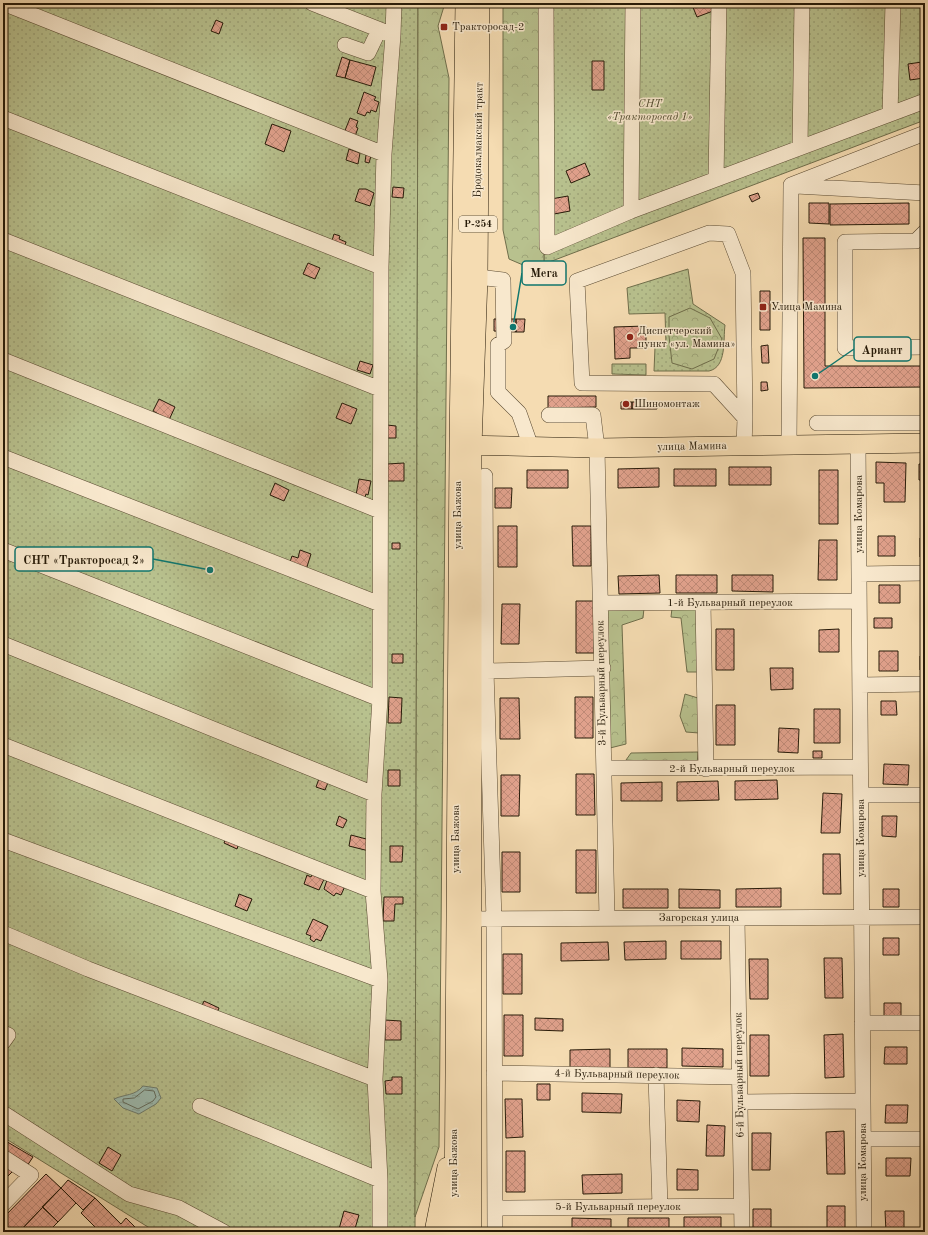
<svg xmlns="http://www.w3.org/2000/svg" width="928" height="1235" viewBox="0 0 928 1235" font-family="'Old Standard TT',serif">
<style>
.grass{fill:url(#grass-dots);stroke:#6f6e4b}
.forest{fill:url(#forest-crowns);stroke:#6f6e4b}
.water{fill:url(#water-ripples);stroke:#6d7b6d}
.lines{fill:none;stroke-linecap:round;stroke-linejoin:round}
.shore{stroke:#616a5c;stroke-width:1}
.building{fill:url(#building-cross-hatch);stroke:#261a08}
.minor-casing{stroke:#5a4a32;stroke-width:16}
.major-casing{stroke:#261a08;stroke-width:20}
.minor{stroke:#f8e8cd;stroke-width:15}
.major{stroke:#f5dcb2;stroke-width:19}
.poi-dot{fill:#8f2418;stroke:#f8e8cd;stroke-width:1.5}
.labels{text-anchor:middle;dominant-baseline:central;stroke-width:3;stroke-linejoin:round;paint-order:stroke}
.shield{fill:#f8e8cd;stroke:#655843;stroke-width:1}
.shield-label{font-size:10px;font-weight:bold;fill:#261a08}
.poi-label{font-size:11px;fill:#261a08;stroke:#f8e8cd;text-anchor:start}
.park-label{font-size:11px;font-style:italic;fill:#524c30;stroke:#f8e8cd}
.street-label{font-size:11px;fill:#261a08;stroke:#f8e8cd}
.leader{fill:none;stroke:#0f766e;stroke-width:1.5}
.callout-dot{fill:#0f766e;stroke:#f8e8cd;stroke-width:1.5}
.callout{fill:#f8e8cd;stroke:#0f766e;stroke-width:1.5}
.callout-label{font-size:12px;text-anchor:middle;font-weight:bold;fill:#261a08}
</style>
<defs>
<pattern id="grass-dots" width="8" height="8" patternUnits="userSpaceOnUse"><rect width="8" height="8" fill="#b8c18e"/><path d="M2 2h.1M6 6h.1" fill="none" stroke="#9ea579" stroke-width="1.8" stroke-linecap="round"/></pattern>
<pattern id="forest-crowns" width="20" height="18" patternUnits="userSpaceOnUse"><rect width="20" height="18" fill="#b8c18e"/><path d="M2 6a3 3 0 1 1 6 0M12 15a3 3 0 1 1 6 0" fill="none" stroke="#9ea579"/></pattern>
<pattern id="water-ripples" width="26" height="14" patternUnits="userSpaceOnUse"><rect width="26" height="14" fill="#9cbbb0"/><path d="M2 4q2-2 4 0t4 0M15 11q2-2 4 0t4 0" fill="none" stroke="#86a096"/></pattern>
<pattern id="building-cross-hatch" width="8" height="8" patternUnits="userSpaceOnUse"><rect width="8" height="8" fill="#e0a18c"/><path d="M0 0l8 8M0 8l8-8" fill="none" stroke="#c08a77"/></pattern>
</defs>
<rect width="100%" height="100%" fill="#f5dcb2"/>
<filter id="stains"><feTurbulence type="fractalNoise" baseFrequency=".005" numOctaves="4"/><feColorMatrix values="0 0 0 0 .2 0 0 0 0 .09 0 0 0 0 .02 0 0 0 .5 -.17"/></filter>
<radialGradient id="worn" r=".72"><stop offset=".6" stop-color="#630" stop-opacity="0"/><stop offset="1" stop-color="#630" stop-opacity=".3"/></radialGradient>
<!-- grass -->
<path class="grass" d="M3,3H418L415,1232H156L3,1137Z
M543,3H925V120L544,264Z
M688,269L693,304L725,325C723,340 727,367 709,371H654L655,347L666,345L665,313L629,314L627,288Z
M612,364H646V375L612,374Z"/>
<!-- forest -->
<path class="forest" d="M418,3H445L438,26L449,78L439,1147L415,1217Z
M503,3H543L544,264L523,265L509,259L503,230Z
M690,308L710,318L722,339L714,359L692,369L672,363L669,336V317Z
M644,608L643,618L622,625L626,744L610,748L605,609Z
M672,608L699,609L701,672H687L681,618L671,617Z
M685,694L701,699L699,733L686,732L680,716Z
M698,752L697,765L626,760L631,753Z"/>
<!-- water -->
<path class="water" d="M143,1086L157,1088L161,1098L156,1104L139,1114L123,1108L114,1099C125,1094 135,1096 143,1086Z"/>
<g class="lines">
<!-- shore -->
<path class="shore" d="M145,1090L154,1091L156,1097L153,1101L138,1109L123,1102V1099L134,1098Z"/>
</g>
<!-- building -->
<path class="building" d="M697,3H709L713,11L697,17L692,5Z
M216,20L223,23L219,34L211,31Z
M342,57L350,60L345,78L336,76Z
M350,60L376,67L371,86L345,78Z
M592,61H604V90H592Z
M922,62L924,78L910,80L908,64Z
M364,92L376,97L374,100L379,102L376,112L371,110L370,113L367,112L365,116L357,113Z
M350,118L358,121L356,127L358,128L353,142L342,138Z
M272,124L291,131L284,152L265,144Z
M349,149L360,153L358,164L346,160Z
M366,155L371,156L369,163L365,162Z
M585,163L590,175L571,183L566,171Z
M393,187L404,188L403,198L392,197Z
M359,189H366L374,193L370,206L355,201Z
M758,193L760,198L752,202L749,196Z
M568,196L570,211L554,214L551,199Z
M809,203H829V224L809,223Z
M909,203V224L830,225V204Z
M334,234L340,236L339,239L346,242L343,251L330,247Z
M803,238H825V366H925V387L804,388Z
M308,263L320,268L315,279L303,274Z
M760,291H770V330H760Z
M494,319H516V332L494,331Z
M516,319H525L524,332H516Z
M646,326V348H630V358L615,359L614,327Z
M768,345L769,363H762L761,346Z
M360,361L373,365L370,374L357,370Z
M761,382H767L768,390L761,391Z
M548,396H596V407L548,408Z
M159,399L175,407L169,420L153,411Z
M621,402H632V409H621Z
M632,402H657V409H632Z
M342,403L357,409L351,424L336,418Z
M387,425L396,426V438H387Z
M876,462L906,463L905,502H884V483H876Z
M404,463V481H387V464Z
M919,464H925V480H919Z
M729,467H771V485H729Z
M659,468V487L618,488V469Z
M674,469H716V486H674Z
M527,470H568V488H527Z
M819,470H838V524H819Z
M359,479L371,481L368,495L366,494L365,497L356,495Z
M275,483L289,490L284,501L270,495Z
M495,488H512L511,508H495Z
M498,526H517V567H498Z
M572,526H591V566H573Z
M878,536H895V556H878Z
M920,538H925V557H920Z
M819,540H837V580H818Z
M392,543H400V549H392Z
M300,550L311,554L306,570L289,565L292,556L298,558Z
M659,575L660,593L619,594L618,576Z
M676,575H717V593H676Z
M732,575H773V592L732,591Z
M879,585H900V603H879Z
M576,601H594V653H576Z
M502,604H520L519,644H501Z
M874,618H892V628H874Z
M716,629H734V670H716Z
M839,629V652H819V630Z
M879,651H898V671H879Z
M392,654H403V663H392Z
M920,656H925V670H920Z
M770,668H793V689L771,690Z
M389,697L402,698L401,723H388Z
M575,697H593V738H575Z
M500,698H519L520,739H500Z
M881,701H896L897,715H881Z
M923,701H925V714H923Z
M716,705H735V745H716Z
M814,709H840V743H814Z
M779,728L799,729L798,753L778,752Z
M813,751H822V758H813Z
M884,764L909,765L908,785L883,784Z
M388,770H400V786H388Z
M576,774H594L595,815H576Z
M501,775H520L519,816H501Z
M320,776L329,780L325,790L316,787Z
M777,780L778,799L735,800V781Z
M718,781L719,800L677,801V782Z
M662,782V801H621V783Z
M823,793L842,794L840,833H821Z
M339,816L347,820L343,828L336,825Z
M882,816H897L896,837L882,836Z
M924,816H925V840H924Z
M227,835L240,840L237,849L224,843Z
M351,835L370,840L369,851L349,846Z
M390,846H403L402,862H390Z
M576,850H596V893H576Z
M502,852H520V892H502Z
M823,854H840L841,894H823Z
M313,872L325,877L319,890L304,884L307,875L311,877Z
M328,877L346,884L341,895L336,893L334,896L324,889Z
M781,888V907H736V889Z
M623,889H668V908H623Z
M679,889L720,890V908H679Z
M883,889H899V907H883Z
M239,894L252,899L247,911L235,906Z
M384,897H403V904H395L394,921H383Z
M313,919L328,926L321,941L316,939L314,942L310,939L311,936L306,934Z
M883,938H899V955H883Z
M666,941V959L625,960L624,942Z
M681,941H721V959H681Z
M608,942L609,960L561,961V943Z
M503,954H522V994H503Z
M824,958H842L843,998H825Z
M749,959H768V999H750Z
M204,1001L219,1008L215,1017L200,1010Z
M884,1003H901V1017H884Z
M504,1015H523V1056H504Z
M535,1018L563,1019V1031L535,1030Z
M385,1020L401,1021V1040H385Z
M843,1034L844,1077L825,1078L824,1035Z
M750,1035H769V1076H750Z
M885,1047H907V1064H884Z
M682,1048L723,1049V1067L682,1066Z
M610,1049V1068L570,1069V1050Z
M628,1049H667V1068H628Z
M392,1077H402V1094H386L385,1081L392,1080Z
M537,1084H550V1100H537Z
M582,1093L622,1094L621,1113L582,1112Z
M505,1099H522L523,1137L506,1138Z
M677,1100L700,1101L699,1122L677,1121Z
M886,1105H908L907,1123H885Z
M707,1125L725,1126L724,1156H706Z
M844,1131L845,1174H827L826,1132Z
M752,1133H771L770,1170H752Z
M4,1140L33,1157L27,1166L3,1152Z
M108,1147L121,1155L112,1171L99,1163Z
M506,1151H525V1192H506Z
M886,1158H911L910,1176H886Z
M3,1161L13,1171L3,1181Z
M677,1169L698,1170V1190H677Z
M46,1174L61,1188L19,1232H10L3,1225V1218Z
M622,1174V1193L583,1194L582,1175Z
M68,1180L95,1198L83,1210L61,1188Z
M61,1188L76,1203L58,1222L42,1207Z
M95,1198L121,1224L126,1218L136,1228L133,1232H100L81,1213Z
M827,1206H845V1232H827Z
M43,1207L58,1222L48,1232H19Z
M753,1209H771V1232H753Z
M344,1211L359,1215L354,1232L339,1229Z
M885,1211H904V1232H886Z
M684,1217H721V1232H684Z
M572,1218L611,1219V1232H572Z
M628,1218H669V1232H628Z
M526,1230V1232H507V1231Z"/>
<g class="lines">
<!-- minor casing -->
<g class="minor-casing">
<path id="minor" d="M3,3L384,154
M312,3L393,35
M546,3L547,247L631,211L925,101
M345,45L368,53L379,30
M890,114L893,3
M3,118L381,267
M800,147L802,3
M716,179L719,3
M791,185L925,133
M796,186L925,193
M631,211L633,3
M925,232L916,241L845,242V348L925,347
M3,240L380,389
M478,277L503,280L504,341L498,345V392L519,413L531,447
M3,360L380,511
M549,415H593L597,448L607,918
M817,423H925
M858,444L864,1232
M789,445L791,185
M744,446L745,418L743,273L728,234L709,233L577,281L582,383L714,384L745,418
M3,457L380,604
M485,476L486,671L494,919L495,1232
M3,550L380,699
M859,574L925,573
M601,603L859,601
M703,603L706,769
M3,644L374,794
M486,671L603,668
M860,685L925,684
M3,745L373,891
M604,768L860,767
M861,795H925
M3,840L380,980
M737,918L742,1232
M472,919L925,917
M3,933L88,969L375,1079
M862,1023H925
M3,1033L8,1035L3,1042
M494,1073L740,1077
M656,1075L660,1207
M740,1102L863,1101
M200,1106L380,1180
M3,1113L129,1194L179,1208L224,1232
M863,1139H925
M3,1157L31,1175L3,1204
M495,1208L741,1206
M380,1232V1180L375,1079L380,980L373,891L374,794L380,699L381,267L384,154L393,35L394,3"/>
</g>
<!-- major casing -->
<g class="major-casing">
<path id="major" d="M460,445L597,448L925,443
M434,1232L447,1167
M454,1232L459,445L465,3
M472,1232V446L478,277L480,3"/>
</g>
<!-- minor -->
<use href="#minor" class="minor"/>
<!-- major -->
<use href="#major" class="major"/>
</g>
<!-- markers -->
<g class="poi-dot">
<rect x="440" y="23" width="8" height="8" rx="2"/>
<rect x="759" y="303" width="8" height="8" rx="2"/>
<circle cx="630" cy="337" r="4"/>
<circle cx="626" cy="404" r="4"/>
</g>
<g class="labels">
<!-- shield labels -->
<rect class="shield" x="459" y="216" width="38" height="16" rx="3"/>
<g class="shield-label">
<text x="478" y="224">Р-254</text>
</g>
<!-- poi labels -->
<g class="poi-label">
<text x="452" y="27">Тракторосад-2</text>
<text x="771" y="307">Улица Мамина</text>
<text x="638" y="331">Диспетчерский<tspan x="638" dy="13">пункт «ул. Мамина»</tspan></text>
<text x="634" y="404">Шиномонтаж</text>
</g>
<!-- park labels -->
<g class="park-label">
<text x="650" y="104">СНТ<tspan x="650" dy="13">«Тракторосад 1»</tspan></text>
</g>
<!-- street labels -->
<g class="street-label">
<text transform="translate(479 140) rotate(-89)">Бродокалмакский тракт</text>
<text transform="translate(692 447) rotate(-1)">улица Мамина</text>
<text transform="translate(859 514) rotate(-90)">улица Комарова</text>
<text transform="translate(458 515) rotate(-90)">улица Бажова</text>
<text x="730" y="603">1-й Бульварный переулок</text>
<text transform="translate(602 683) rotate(-91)">3-й Бульварный переулок</text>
<text x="732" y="769">2-й Бульварный переулок</text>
<text transform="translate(861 838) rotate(-90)">улица Комарова</text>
<text transform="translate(456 839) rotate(-90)">улица Бажова</text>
<text x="699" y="918">Загорская улица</text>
<text transform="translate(617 1075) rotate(1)">4-й Бульварный переулок</text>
<text transform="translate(740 1075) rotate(-91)">6-й Бульварный переулок</text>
<text transform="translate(863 1162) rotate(-90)">улица Комарова</text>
<text transform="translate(454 1163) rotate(-90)">улица Бажова</text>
<text x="618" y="1207">5-й Бульварный переулок</text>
</g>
</g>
<!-- callouts -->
<path class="leader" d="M513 327L522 273M815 376L854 349M210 570L153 559"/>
<g class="callout-dot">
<circle cx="513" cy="327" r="4"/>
<circle cx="815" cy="376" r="4"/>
<circle cx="210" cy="570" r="4"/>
</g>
<g class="callout">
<rect x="522" y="261" width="44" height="24" rx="4"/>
<rect x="854" y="337" width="57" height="24" rx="4"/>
<rect x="15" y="547" width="138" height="24" rx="4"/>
</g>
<g class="callout-label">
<text x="544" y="277">Мега</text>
<text x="882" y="354">Ариант</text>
<text x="84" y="564">СНТ «Тракторосад 2»</text>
</g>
<!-- margin -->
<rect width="928" height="1235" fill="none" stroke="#f5dcb2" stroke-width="16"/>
<rect x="4" y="4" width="920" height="1227" fill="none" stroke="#261a08" stroke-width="2"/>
<rect x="8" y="8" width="912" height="1219" fill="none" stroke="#261a08"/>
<rect width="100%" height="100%" filter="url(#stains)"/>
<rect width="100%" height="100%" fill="url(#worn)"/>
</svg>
